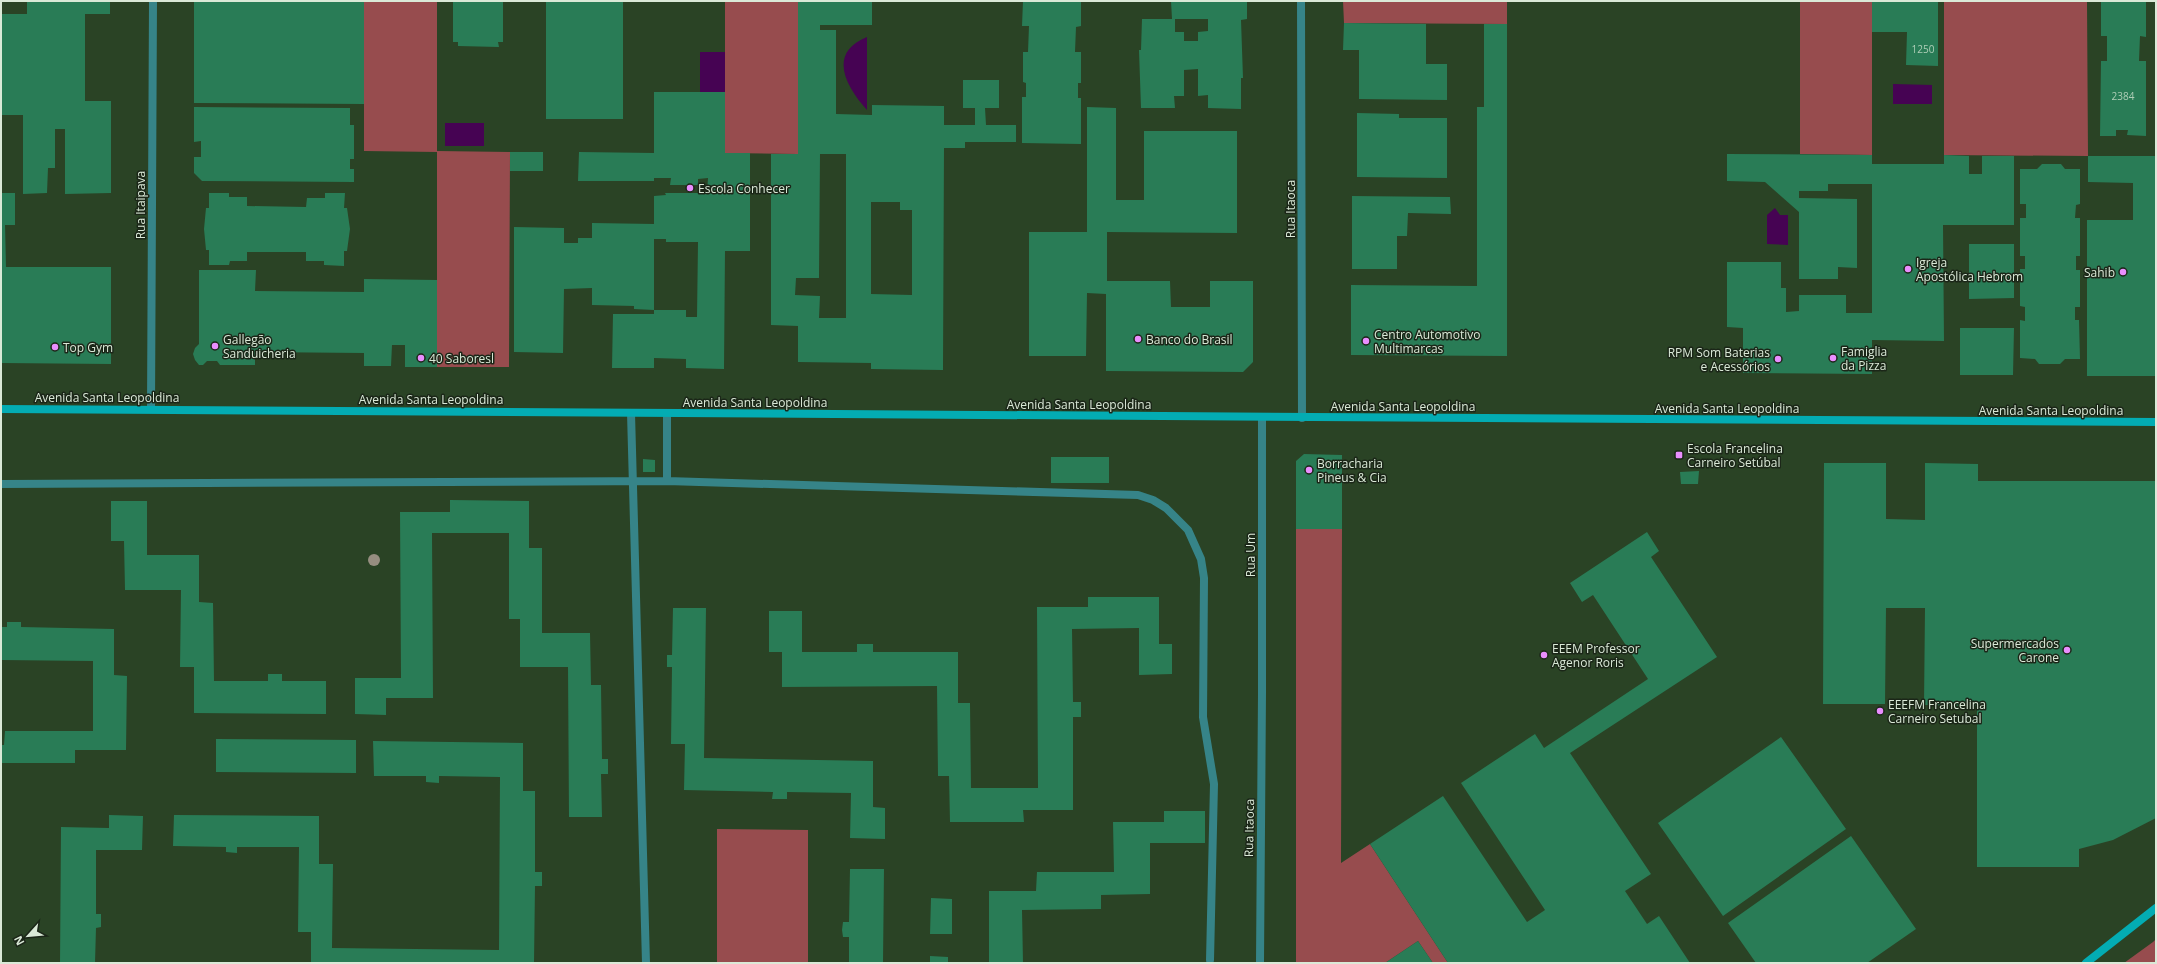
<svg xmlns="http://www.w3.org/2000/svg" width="2157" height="964" viewBox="0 0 2157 964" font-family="'Open Sans',sans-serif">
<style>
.green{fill:#974c4e}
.water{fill:#460353}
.building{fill:#297c56;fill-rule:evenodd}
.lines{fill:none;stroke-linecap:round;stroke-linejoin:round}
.lane{stroke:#368488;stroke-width:8}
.street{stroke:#368488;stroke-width:8}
.secondary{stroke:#03acb3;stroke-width:8}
.tree{fill:#968e80}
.poi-dot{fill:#e98efe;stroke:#1b2618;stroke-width:1.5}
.labels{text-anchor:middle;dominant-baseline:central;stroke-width:3;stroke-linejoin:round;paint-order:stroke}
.number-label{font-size:10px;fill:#aeceb7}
.poi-label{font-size:12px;fill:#dae9d7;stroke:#1b2618;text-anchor:start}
.street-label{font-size:12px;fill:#dae9d7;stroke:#1b2618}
</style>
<rect width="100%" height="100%" fill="#2a4325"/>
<!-- green -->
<path class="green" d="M364,1H437V151L510,152L509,367H437V152L364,151Z
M725,1H798V154L725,153Z
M1343,1H1507V24L1344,23Z
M1800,1H1872V155L1800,154Z
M1944,1H2087L2088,156L1944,155Z
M1296,529H1342L1341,863L1370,844L1448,963H1433L1418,941L1385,963H1296Z
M717,829L808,830V963H717Z
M2156,939V963H2124L2153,942Z"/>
<!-- water -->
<path class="water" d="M867,37V110C846,87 827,53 867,37Z
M700,52H725V92H700Z
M1893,84L1932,85V104H1893Z
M445,123H484V146H445Z
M1775,208L1780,215H1788V245L1767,244V215Z"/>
<!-- building -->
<path class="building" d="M27,1H110V14H85V101H111V193L65,194V129H55V168H48L47,193L23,194V115H1V14H27Z
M194,1H364V104L194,103Z
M453,1H503V42H498L499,47L458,46V42H453Z
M546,1H623V119H546Z
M798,1H872V25H820V30H836V114L872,115V105L944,106V125H975V108H963V80H999V108H985L986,125H1016V142H965V148H944L943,370L871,369V363L798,362V326L771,325V154H798ZM820,154H846V318H819L820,296L795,295L796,278H819ZM871,202H900V210H912V295L871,294Z
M1023,1H1081V26L1076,27L1075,52H1081V83H1078V98H1081V144L1022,143V97H1026V83L1023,82V52H1028L1029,26H1022Z
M1171,1H1247V19L1241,20L1243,78H1241V109L1208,108V95L1198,96V69L1184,70V96H1174L1175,108H1141L1139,50H1141L1142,19H1172ZM1175,19H1208V31L1198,32V41H1184V32H1175Z
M1872,1H1938V66L1906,65L1907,32H1872Z
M2101,1H2146V37L2140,36L2139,61H2146V136L2127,135L2128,130H2116V136H2100L2101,61H2107V36H2101Z
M1344,23L1426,24V64H1447V100L1359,99V50H1343Z
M1484,24H1507V356L1351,355V285L1477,286V107H1484Z
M654,92H725V153H750V251H725L724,369L686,368V359L654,358V368H612L613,314H654V310H686V317H697L698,242H666V239H654V310L634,309V306L592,305V288L564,289L563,353L514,352V227L564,228V243H578V238H592V223L654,224V196L666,195L665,193H707L708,178L698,179V185H670L671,178H654V181H578L579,152L654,153Z
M194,107L350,108V125H354V159H350V169H354V182L202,181L194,173V157H201V141L194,142Z
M1087,107L1116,108V200H1144V131H1237V233L1107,232V281H1170L1171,307H1210V281H1253V362L1243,372L1106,371V294L1087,293L1086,356H1029V232H1087Z
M1357,113L1399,114V118H1447V178L1357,177Z
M510,152H543V171H510Z
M1727,154L1872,155V164H1944V155L1969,156V174H1982V156H2014V225H1943L1944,341L1872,340V374L1743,373V328L1727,327V262H1781V288H1786V312L1799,311V295H1846V313H1872V184H1828V191H1799V198L1857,199V268L1838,267V279H1799V212L1765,182L1727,181Z
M2088,156H2156V376H2087V220H2133V183L2088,182Z
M2042,164H2061L2065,169H2080V204L2076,205L2075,218H2080V256H2076V270H2080V307H2075V320H2079L2080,359H2065L2060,364H2039L2035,359L2020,358V320L2025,321V307L2020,306V269H2025V256H2020V218H2026V204H2020V169H2037Z
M1,193H15V225H5L6,267H111V364L1,363Z
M209,193H229V197H247V206L306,207L307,198H325V193H345L344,208H347L350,229L347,251H344V266L324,265V261H306V252H247V261H230L229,265H209V250H206L204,229L206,208H209Z
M1352,196L1450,197L1451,214L1408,213L1407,236H1397V269H1352Z
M1969,244H2014V298L1969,299Z
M199,270H256L255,291L364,292V279L437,280V367H405V345H392L391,366H364V353L255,352V365H220L217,361H207L203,365H199L195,360L193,354L195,348L199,344Z
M1960,328H2014L2013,375H1960Z
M1304,454L1342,455V529H1296V461Z
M1051,457H1109V483H1051Z
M643,459L655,460V472H643Z
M1824,463H1886V519L1925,520V463L1978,464V481H2156V818L2113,840L2079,849V867H1977V706L1924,705L1925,608H1886L1885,704H1823Z
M1699,471L1698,484H1681L1680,472Z
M450,500L529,501V548H542V633H590L591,685H601L602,759H608V774H601L602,817H569L568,667H520V619H509V533H432L433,698H386V715L355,714V678H401L400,512H450Z
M111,501H147V555H199V602L213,603L214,681H268V674H282V681H326V714L194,713V667H180L181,590H125L124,541H111Z
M1647,532L1659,551L1651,557L1717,657L1570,753L1651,874L1625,891L1647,924L1659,916L1690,963H1448L1370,844L1443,796L1527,922L1545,910L1461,783L1535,734L1544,748L1648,679L1593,595L1582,602L1570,583Z
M1088,597H1159V644H1172V674L1139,675V628L1072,629L1073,702H1081V717H1073V810H1023L1024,822H950L949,776H938L937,686L782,687V652H769V611H802V652H857V644H873V652H958V703H970L971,788H1038L1037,607H1088Z
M673,608H706L704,758L873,761V807L885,808V839L850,838L851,793L787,792V799H772L773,792L684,790L685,744H671L672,667H667V655H672Z
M7,622H21V627L114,629V675L127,676L126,750H75V763H1V745H4L5,731H93V661L1,660V627H7Z
M1781,737L1846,829L1723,916L1658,823Z
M216,739L356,740V773L216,772Z
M373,741L523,743V791H535V872H542V886H535L534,963H311V932H298L299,847H237V853L226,852V847L173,846L174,815L319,816V864H333L332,948L499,950L500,777L439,776V783L426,782V776H374Z
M1164,811H1205V843H1150V894L1101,895V909L1022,910L1023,963H989V891H1036L1037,872H1114L1113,822H1164Z
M109,815L143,816L142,850H96V914H101V927L96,928L95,963H60L61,827L109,828Z
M1851,836L1916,929L1867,963H1756L1728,923Z
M850,869H884L883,963H849V937H843L842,930L843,922H849Z
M931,898L952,899V934H930Z
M1418,941L1433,963H1385Z
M930,956L948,957V963H930Z"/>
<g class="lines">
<!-- lane -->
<path class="lane" d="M631,413L646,963
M667,413V481L1138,495L1153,500L1166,508L1188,530L1201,559L1204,578L1203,717L1214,784L1210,960
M1,484L667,481"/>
<!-- street -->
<path class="street" d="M1301,1L1302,418
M151,409L153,1
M1260,963L1262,693V418"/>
<!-- secondary -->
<path class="secondary" d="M1,409L2156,422
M2086,963L2156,908"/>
</g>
<!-- trees -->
<circle class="tree" cx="374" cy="560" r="6"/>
<!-- markers -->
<g class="poi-dot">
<circle cx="690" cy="188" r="4"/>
<circle cx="1908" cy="269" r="4"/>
<circle cx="2123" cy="272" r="4"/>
<circle cx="1138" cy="339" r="4"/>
<circle cx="1366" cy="341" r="4"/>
<circle cx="215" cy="346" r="4"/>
<circle cx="55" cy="347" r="4"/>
<circle cx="421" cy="358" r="4"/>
<circle cx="1833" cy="358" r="4"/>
<circle cx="1778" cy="359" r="4"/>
<rect x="1675" y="451" width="8" height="8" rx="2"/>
<circle cx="1309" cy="470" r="4"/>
<circle cx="2067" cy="650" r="4"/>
<circle cx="1544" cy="655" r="4"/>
<circle cx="1880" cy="711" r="4"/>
</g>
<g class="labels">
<!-- number labels -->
<g class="number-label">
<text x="1923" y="49">1250</text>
<text x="2123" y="96">2384</text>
</g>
<!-- poi labels -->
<g class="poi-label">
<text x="698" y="188">Escola Conhecer</text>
<text x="1916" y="262">Igreja<tspan x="1916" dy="14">Apostólica Hebrom</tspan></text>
<text x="2115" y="272" text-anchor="end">Sahib</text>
<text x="1374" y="334">Centro Automotivo<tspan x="1374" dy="14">Multimarcas</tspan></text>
<text x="223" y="339">Gallegão<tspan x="223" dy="14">Sanduicheria</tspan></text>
<text x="1146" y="339">Banco do Brasil</text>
<text x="63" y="347">Top Gym</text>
<text x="1841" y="351">Famiglia<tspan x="1841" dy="14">da Pizza</tspan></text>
<text x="1770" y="352" text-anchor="end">RPM Som Baterias<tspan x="1770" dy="14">e Acessórios</tspan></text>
<text x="429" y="358">40 Saboresl</text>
<text x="1687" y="448">Escola Francelina<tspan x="1687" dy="14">Carneiro Setúbal</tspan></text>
<text x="1317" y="463">Borracharia<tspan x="1317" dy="14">Pineus &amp; Cia</tspan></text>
<text x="2059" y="643" text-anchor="end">Supermercados<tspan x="2059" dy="14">Carone</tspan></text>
<text x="1552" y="648">EEEM Professor<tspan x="1552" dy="14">Agenor Roris</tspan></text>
<text x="1888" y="704">EEEFM Francelina<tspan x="1888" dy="14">Carneiro Setubal</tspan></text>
</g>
<!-- street labels -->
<g class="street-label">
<text transform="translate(140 205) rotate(-90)">Rua Itaipava</text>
<text transform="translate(1290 209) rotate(-90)">Rua Itaoca</text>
<text x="107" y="397">Avenida Santa Leopoldina</text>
<text x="431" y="399">Avenida Santa Leopoldina</text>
<text x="755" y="402">Avenida Santa Leopoldina</text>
<text x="1079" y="404">Avenida Santa Leopoldina</text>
<text x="1403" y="406">Avenida Santa Leopoldina</text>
<text x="1727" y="408">Avenida Santa Leopoldina</text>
<text x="2051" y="410">Avenida Santa Leopoldina</text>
<text transform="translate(1250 555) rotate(-90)">Rua Um</text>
<text transform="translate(1249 828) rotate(-89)">Rua Itaoca</text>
</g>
</g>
<!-- border -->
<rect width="2157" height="964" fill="none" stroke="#dae9d7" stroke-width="4"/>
<!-- north arrow -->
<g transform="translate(28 936) rotate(243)" stroke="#1b2618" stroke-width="3" paint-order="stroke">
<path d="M0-3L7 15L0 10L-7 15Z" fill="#dae9d7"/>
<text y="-6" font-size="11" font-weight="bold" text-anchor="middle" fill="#dae9d7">N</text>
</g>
</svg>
